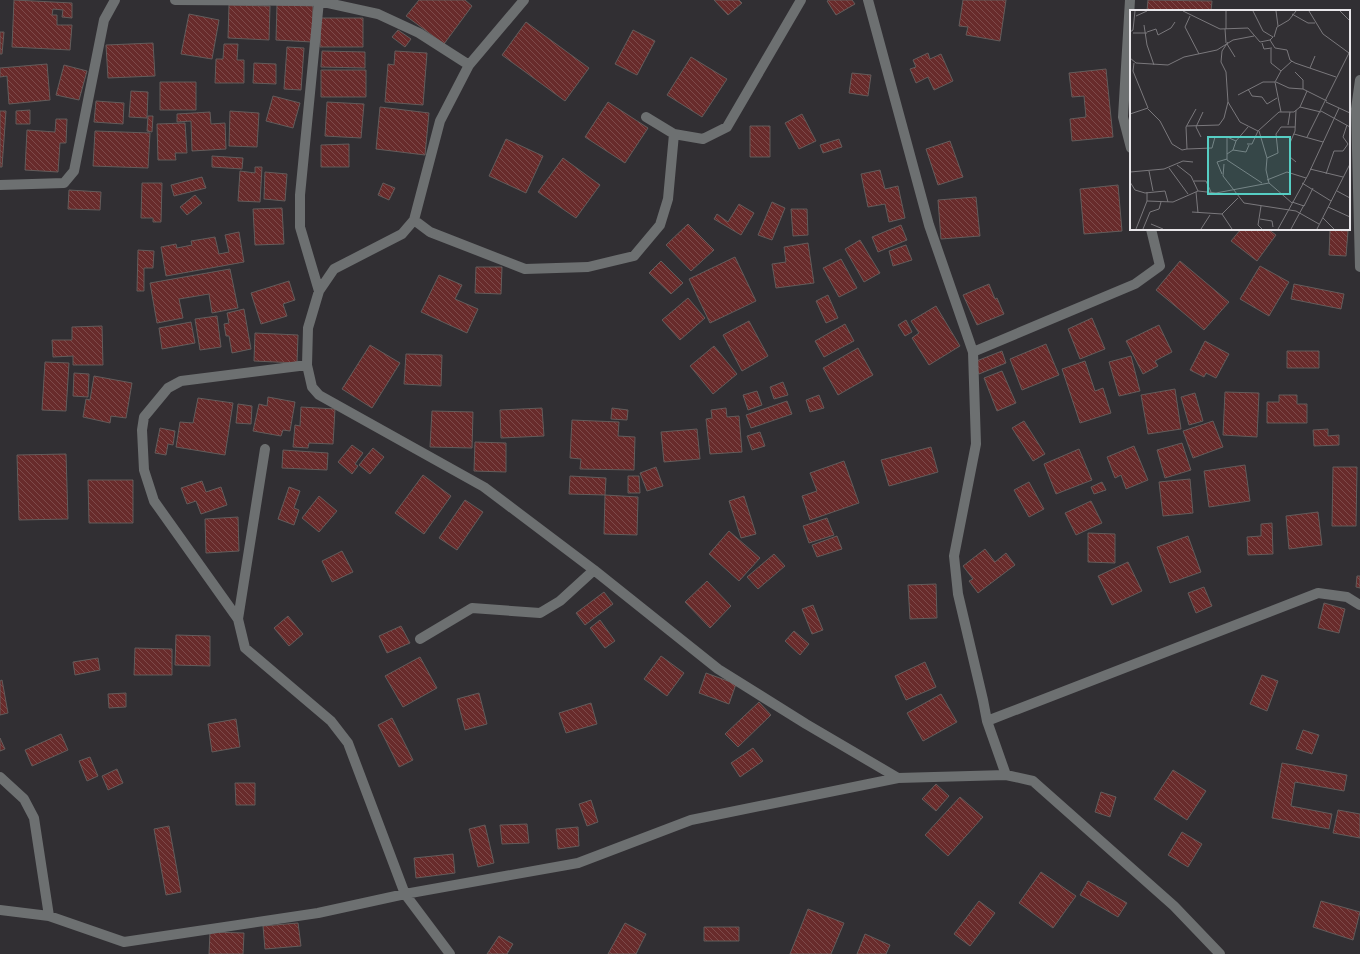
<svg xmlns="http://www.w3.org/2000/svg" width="1360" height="954" viewBox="0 0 1360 954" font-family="Cabin,sans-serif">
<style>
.building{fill:url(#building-back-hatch);stroke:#635c5b}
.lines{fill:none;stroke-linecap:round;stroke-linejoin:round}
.minor{stroke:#6d7071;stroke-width:10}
.inset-road{fill:none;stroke:#7a787c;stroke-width:1}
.view{fill:#56cec4;fill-opacity:0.15;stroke:#56cec4;stroke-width:2}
.inset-edge{fill:none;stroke:#e8e6ea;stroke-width:2}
</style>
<defs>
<pattern id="building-back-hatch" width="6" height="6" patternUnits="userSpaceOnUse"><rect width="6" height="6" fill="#682b2b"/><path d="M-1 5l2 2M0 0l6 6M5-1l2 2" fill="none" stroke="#7e4a4a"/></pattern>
</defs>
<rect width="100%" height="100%" fill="#312f33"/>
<!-- building -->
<path class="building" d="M14,0L72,3V18L62,17L63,10L53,9L52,15H57V25H72L70,50L12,47Z
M419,0H465L472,6L444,44L406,16Z
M714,0H739L742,3L728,15Z
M829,0H852L855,4L836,15L827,1Z
M963,0H1006L1000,41L966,35L968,27L959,26Z
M1148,0L1212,1L1211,11H1147Z
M229,5L270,6L269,40L228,38Z
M277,5L313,6L312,42L276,40Z
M189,14L219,20L212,59L181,54Z
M321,18H363V47H320Z
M526,22L589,68L565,101L502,55Z
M398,30L411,39L405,47L392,37Z
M633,30L655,41L637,75L615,64Z
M0,32H4L2,54H0Z
M153,43L155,76L108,78L106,45Z
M224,44H238L237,60H244V83H215L216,59H223Z
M287,47L304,48L301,90L284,89Z
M322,51L365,52V68L321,67Z
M395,51L427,53L423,105L385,102L388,64L394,65Z
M928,53L930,59L941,54L953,81L934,90L928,77L916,83L910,69L916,67L913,60Z
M691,57L727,79L702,117L667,95Z
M254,63L276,64V84L253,83Z
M47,64L50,100L9,104L7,76L0,77V68Z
M64,65L87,71L79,100L56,95Z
M1106,69L1113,137L1072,141L1070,119L1086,117L1084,96L1072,97L1069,73Z
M321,70H366V97H321Z
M852,73L871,75L868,96L849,93Z
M160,82H196V110H160Z
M131,91L148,92L147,118L129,117Z
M273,96L300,103L293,128L266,121Z
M96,101L124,103L123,124L94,122Z
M327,102L364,104L361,138L325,136Z
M608,102L648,128L625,163L585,137Z
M380,107L429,113L425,155L376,149Z
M30,110V124H16V111Z
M0,111H6L2,167H0Z
M230,111L259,113L257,147L229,146Z
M210,112L211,124L225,123L226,149L192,151L191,121L177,122V114Z
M802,114L816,141L799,149L785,123Z
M148,116H153L152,132L147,131Z
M56,119H67L66,143H60L58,172L25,170L27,130L55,132Z
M185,123L187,153H175L176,160H158L157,124Z
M750,126H770V157H750Z
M95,131L150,133L148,168L93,166Z
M506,139L543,156L526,193L489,176Z
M839,139L842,147L823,153L820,145Z
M950,141L963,177L938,185L926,149Z
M349,144V167H321V145Z
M212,156L243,158L242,169L212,167Z
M563,158L600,185L576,218L538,192Z
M255,167H262L260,202L238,201L240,171L255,173Z
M880,170L885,189L898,186L905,218L889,222L885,204L868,207L861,174Z
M265,172L287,174L285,201L264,199Z
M202,177L206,188L174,196L171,185Z
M142,183H162L161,222H153V218H141Z
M383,183L395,188L389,200L378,195Z
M1118,185L1122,231L1084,234L1080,189Z
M69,190L101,192L100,210L68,209Z
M195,195L202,203L187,215L180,207Z
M976,197L980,236L941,239L938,200Z
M772,202L785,208L772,240L758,235Z
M739,204L754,213L741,235L714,219L717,214L728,222Z
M282,208L284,244L255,245L253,209Z
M791,209H807L808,235L793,236Z
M688,224L714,250L691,271L666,245Z
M901,225L907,240L878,252L872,237Z
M1241,229H1268L1276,235L1257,261L1231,241Z
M1330,230L1348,231L1346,256L1329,255Z
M239,232L244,262L166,276L161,247L176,244L177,248L192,245L191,241L215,237L219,254L229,252L225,235Z
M860,240L880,273L864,282L845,249Z
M808,243L814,283L776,288L772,264L786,262L784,247Z
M906,245L912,260L893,266L889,251Z
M138,250L154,251L153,268H144V291H137Z
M735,257L756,301L710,323L689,279Z
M841,259L857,288L839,297L823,268Z
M661,261L683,283L671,294L649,273Z
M1180,261L1229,302L1204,330L1156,290Z
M1260,266L1289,282L1269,316L1240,299Z
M476,267H502L501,294L475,293Z
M230,269L238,308L212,313L209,294L179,299L183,318L157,323L150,283Z
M439,275L462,285L455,299L478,309L467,333L421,312Z
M289,281L295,300L283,304L287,316L261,324L251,293Z
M989,284L995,299L997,298L1004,314L977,325L963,295Z
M1294,284L1344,294L1341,309L1291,299Z
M828,295L838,318L826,323L816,301Z
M688,298L705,318L680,340L662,320Z
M936,306L960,346L929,365L912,338L919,333L911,321Z
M244,309L251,349L232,353L229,336H226L224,324L229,323L227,313Z
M217,316L221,347L200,350L195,319Z
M1092,318L1105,349L1080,359L1068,329Z
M906,320L912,332L905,336L898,325Z
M749,321L768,356L742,371L723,335Z
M191,322L195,343L162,349L159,328Z
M845,324L854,341L824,357L815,341Z
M1159,325L1172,352L1155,361L1158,366L1143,374L1126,341Z
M102,326L103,365H73V356L53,357L52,340H72V327Z
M255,333L298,335L297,363L254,361Z
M1205,341L1229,354L1216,378L1206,373L1204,377L1190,370Z
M1046,344L1059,375L1022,390L1010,359Z
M370,345L400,363L372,408L342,389Z
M714,346L737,374L713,394L690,366Z
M858,348L873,375L838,395L823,368Z
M1002,351L1006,363L979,374L974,362Z
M1287,351H1319V368H1287Z
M406,354L442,355L441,386L404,384Z
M1131,356L1140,391L1119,396L1109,362Z
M1085,361L1095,391L1103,388L1111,413L1080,423L1062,369Z
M45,362L69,363L66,411L42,410Z
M1002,371L1016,403L997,411L984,378Z
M74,373L89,374L88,397L73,396Z
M94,376L132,383L126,418L111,416L110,423L83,417L86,399L90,400Z
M783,382L788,395L774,399L770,387Z
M1175,389L1181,429L1148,434L1141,395Z
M757,391L762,405L748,410L743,395Z
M1225,392L1259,393L1257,437L1223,435Z
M1195,393L1203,421L1189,425L1181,397Z
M819,395L824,408L810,412L806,400Z
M1279,395H1297V404H1307V423H1267V402H1279Z
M268,397L295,402L290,431L283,430L281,436L253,431L259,404L267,406Z
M198,398L233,403L225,455L176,447L180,422L193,423Z
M787,401L792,414L751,428L746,415Z
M238,404L252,406L251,424L236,423Z
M301,407L335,409L333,444L309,443L308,448L293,447L295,425L300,426Z
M542,408L544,436L501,438L500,410Z
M612,408L628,410L627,420L611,419Z
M726,408L727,417L739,416L742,452L710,454L706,419L712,418L711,410Z
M432,411L473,412L472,448L430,447Z
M572,420L619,422L618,436L635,437L634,470L580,469L581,459L570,458Z
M1024,421L1045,454L1033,461L1012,428Z
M1213,421L1223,447L1193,458L1183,431Z
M160,428L175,431L173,445L168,444L166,455L155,453Z
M697,429L700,459L664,462L661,432Z
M1328,429V436L1339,435V445L1314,446L1313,430Z
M760,432L765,446L752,450L747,436Z
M475,442L506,443V472L474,471Z
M1182,443L1191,470L1165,478L1157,450Z
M352,445L363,453L355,464L358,466L352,474L338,462Z
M1134,446L1148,480L1126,489L1121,475L1115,478L1107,457Z
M931,447L938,472L889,486L881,460Z
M373,448L384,457L370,474L359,465Z
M1079,449L1092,480L1056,494L1044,464Z
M283,450L328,453L327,470L282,468Z
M66,454L68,519L19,520L17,455Z
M844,461L859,503L810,520L802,496L817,491L810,473Z
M1245,465L1250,501L1209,507L1204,471Z
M656,467L663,486L647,491L640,473Z
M1333,467H1357L1356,526H1332Z
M423,475L451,496L424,534L395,513Z
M570,476L606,478L605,495L569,494Z
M628,476H639L640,493H628Z
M1190,479L1193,513L1163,516L1159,482Z
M88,480H133V523H89Z
M202,481L206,492L221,487L227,505L201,514L196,501L187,504L181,488Z
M1029,482L1044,509L1029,517L1014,490Z
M1102,482L1106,490L1094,494L1091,487Z
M289,487L300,491L294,508L299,510L294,525L278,519Z
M605,495L638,497L637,535L604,534Z
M319,496L337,511L319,532L302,518Z
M744,496L756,534L741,538L729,501Z
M465,500L483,512L457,550L439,538Z
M1091,501L1102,523L1076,535L1065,513Z
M1318,512L1322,545L1289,549L1286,516Z
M238,517L239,551L206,553L205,519Z
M827,518L834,535L809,543L803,526Z
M1272,523L1273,554L1248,555L1247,537L1261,536V524Z
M729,531L760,558L739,581L709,554Z
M1088,533L1115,534V563L1088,562Z
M837,536L842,549L817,557L812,545Z
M1188,536L1201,572L1170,583L1157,547Z
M985,549L995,562L1006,553L1015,565L978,593L969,581L973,579L963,566Z
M342,551L353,572L332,582L322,561Z
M774,554L785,566L758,589L747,577Z
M1128,562L1142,591L1112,605L1098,576Z
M1357,576H1360V588L1356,587Z
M707,581L731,606L710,628L685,602Z
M936,584L937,618L910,619L908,585Z
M1204,587L1212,606L1196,613L1188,593Z
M604,592L613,604L585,625L576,613Z
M1324,603L1345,609L1339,633L1318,628Z
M813,605L823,630L812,634L802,609Z
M288,616L303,634L289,646L274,628Z
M600,620L615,641L605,648L590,628Z
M401,626L410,643L387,653L379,636Z
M794,631L809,644L800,655L785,641Z
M176,635L210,636V666L175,665Z
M135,648L172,649V675H134Z
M661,656L684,673L667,696L644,679Z
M420,657L437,688L403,707L385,676Z
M98,658L100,670L75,675L73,662Z
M925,662L936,687L906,700L895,676Z
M706,673L736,684L729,704L699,693Z
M1262,675L1278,681L1267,711L1250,704Z
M2,680L8,713L0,715V681Z
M126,693V707L109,708L108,694Z
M479,693L487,724L465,730L457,699Z
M941,694L957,722L923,741L907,713Z
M759,702L771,715L738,747L725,734Z
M591,703L597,724L566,733L559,713Z
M392,718L413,760L399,767L378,725Z
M236,719L240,747L212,752L208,724Z
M1303,730L1319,735L1312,754L1296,749Z
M61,734L68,750L32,766L25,750Z
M0,738L5,749L0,751Z
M753,748L763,761L740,777L731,763Z
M90,757L98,776L87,781L79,761Z
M1282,763L1347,775L1344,791L1295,782L1291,806L1332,814L1329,829L1272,818Z
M117,769L123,783L108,790L102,776Z
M1173,770L1206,791L1187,820L1154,799Z
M235,783H255V805H236Z
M936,784L949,796L936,811L922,799Z
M1101,792L1116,797L1110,817L1095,812Z
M960,797L983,817L948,856L925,835Z
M591,800L598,822L587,826L579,804Z
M1338,810L1360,814V838L1333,833Z
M527,824L529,843L502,844L500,825Z
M485,825L494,863L478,867L469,829Z
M169,826L181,892L166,895L154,829Z
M578,827L579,846L558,849L556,829Z
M1182,832L1202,844L1188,867L1168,855Z
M453,854L455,873L416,878L414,858Z
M1041,872L1076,896L1053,928L1019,903Z
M1088,881L1127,903L1118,917L1080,895Z
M979,901L995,913L970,946L954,934Z
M1321,901L1360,912L1353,940L1313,927Z
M808,909L844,923L831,954H790Z
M298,923L301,946L265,949L263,926Z
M625,923L646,934L636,954H608Z
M704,927H739V941H704Z
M210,932L244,933L243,954H209Z
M865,934L890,945L886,954H857Z
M499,936L513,944L507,954H487Z"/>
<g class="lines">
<!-- minor -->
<path class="minor" d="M175,0L319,1L378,14L419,33L469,65
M524,0L469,65L440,121L414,220L402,234L334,269L319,291L308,328L307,365L312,387L319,395L484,487L594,570L718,669L806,724L898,778
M868,0L929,225L973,352L976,444L954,556L958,594L983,700L987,721L1006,775
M1130,0L1123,117L1131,148
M1360,80L1356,109L1360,267
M646,117L674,134L703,139L727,127L801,0
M0,185L64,183L74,171L104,20L115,0
M414,220L430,232L525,269L588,267L634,256L660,225L668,199L674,134
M319,291L300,227V195L319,1
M973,352L1135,284L1160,266L1151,229
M265,449L238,619L245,648L331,721L348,743L405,894L450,954
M238,619L154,501L144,470L142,430L144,417L168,388L181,381L307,365
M420,639L472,608L540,613L560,601L594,570
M987,721L1318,593L1347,597L1360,605
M0,777L24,799L34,818L49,916
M0,910L49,916L124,942L318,913L405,894L578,863L691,820L898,778L1006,775L1033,781L1174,906L1220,954"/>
</g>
<!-- overview -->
<g transform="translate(1130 10)">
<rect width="220" height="220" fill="#312f33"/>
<path class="inset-road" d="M53,1L90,19L118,18L130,32L140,30L143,27L133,21L123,1M96,1V19M146,1L148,16M179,1L193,24L219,43M210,1L220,11M162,4L178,13H185M6,6L17,1M60,6L55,17L69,44M14,15L17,35L24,55M95,19L96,33M0,22L3,20L5,1M17,22L26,19L28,25L41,18L45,12M3,23H17M144,27L147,17L159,10L166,1M140,30L145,38L157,40L160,50L165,53L206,67M98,32L92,41L91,52L96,62L98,92L110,112L128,121L149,102H164L170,97L191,102M132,33L134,39L142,38M97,34L105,47M141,39V53L151,61M0,48L6,53L38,55L54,47L87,40L103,30L124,26M180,58L185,46M165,62L173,70V79M145,72L151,102M146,72L159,78L173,79L197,91M118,79L122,86L132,87L137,94L147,88M108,85L133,72H145L151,61L162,51M196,92L220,103M170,97L177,81M18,99L30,111L42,134L52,140L57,139M66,99L56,117L57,139L82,138L85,127H97L106,131M166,100L165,121L160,133V147L166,152M191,101L220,117M0,104L18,98L3,61L4,53M158,115L160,102M57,116L89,115L94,108L98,92M118,117L106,131L103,140L97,144V150L132,173M129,121L137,148L136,160L139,173M164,124L193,132M71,127L66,117L73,102M177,127L220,41M117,134H122L128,121M103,140L116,142L119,135M97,144V127M137,148L148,143L146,124L151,117H165M94,154L93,166L114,193L166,201L189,214M47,155L61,166L68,181M39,158L58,184M180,159L213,167M19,161L23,181M0,162L34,159L53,151L63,152M92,164L87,152L97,149M196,164L204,141H213L218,134L213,127L217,115M137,170L157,162L176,168M64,171H76L81,182M0,172L5,180L15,183L35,181L38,192M172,173L201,191M207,181L220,188M66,182L68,203M17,191L43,192L68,181L86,183L139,173L162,193M162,192L174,196L183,178M131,196L128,215L132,219M198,197L220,207M62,202L92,204L108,188M92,204L102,219M193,208L204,219M130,209L142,211L143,217M21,214L33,219M6,219L17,191V182M13,219L20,202L29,199L31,192M71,219L80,205M148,219L178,165L209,98M161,219L174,195M187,219L220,154"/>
<path class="view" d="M78,127H160V184H78Z"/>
<rect width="220" height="220" class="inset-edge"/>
</g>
</svg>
